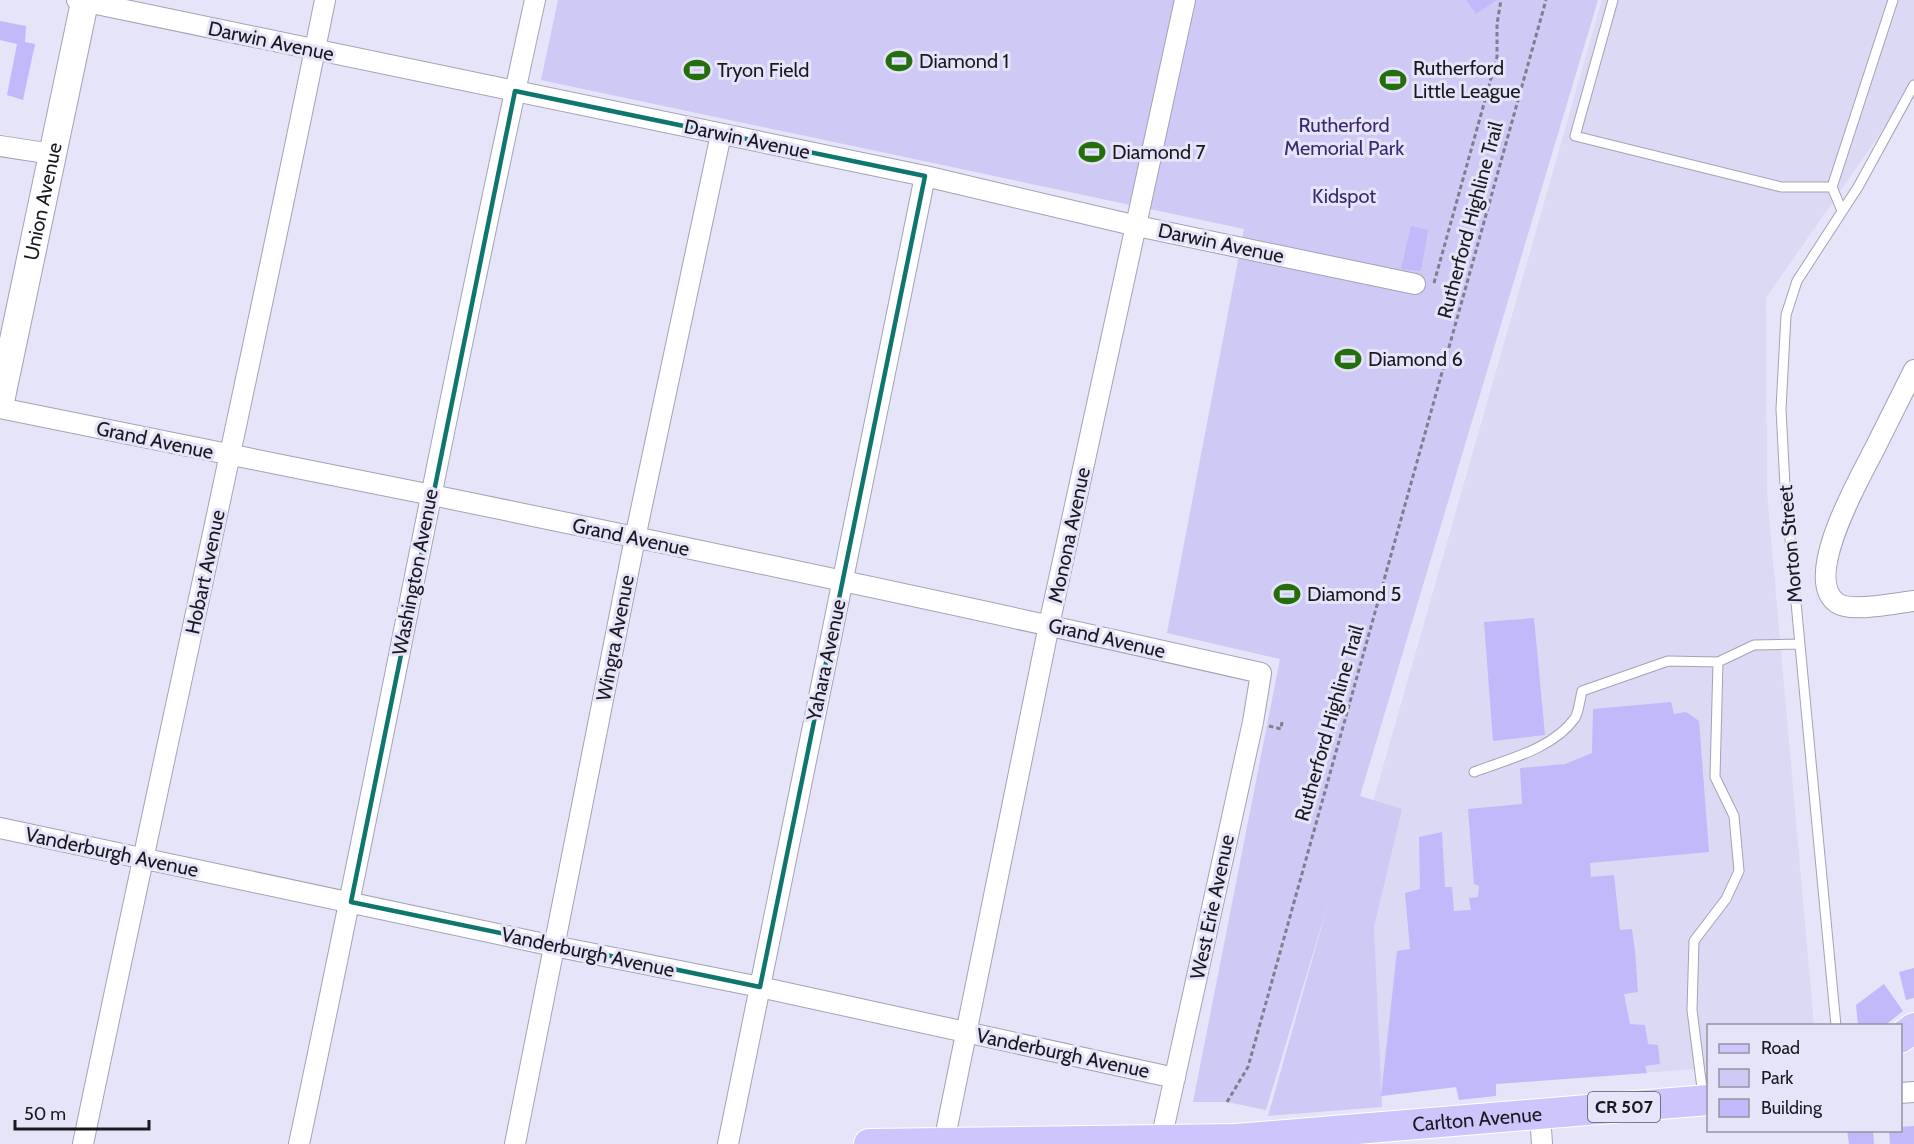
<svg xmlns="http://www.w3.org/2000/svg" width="1914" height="1144" viewBox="0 0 1914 1144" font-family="Cabin,sans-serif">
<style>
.built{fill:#dbd9f4}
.green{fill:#cec9f5}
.building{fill:#c1b9f9}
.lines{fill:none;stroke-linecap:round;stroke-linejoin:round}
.service-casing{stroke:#a4a2b5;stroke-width:11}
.minor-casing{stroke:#a4a2b5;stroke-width:22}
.secondary-casing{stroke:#a4a2b5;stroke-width:29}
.primary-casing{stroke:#fff;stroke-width:32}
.path{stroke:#807e8c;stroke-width:3;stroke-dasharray:4.5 3;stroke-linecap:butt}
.service{stroke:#fff;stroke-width:9}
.minor{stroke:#fff;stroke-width:20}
.secondary{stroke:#fff;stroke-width:27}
.primary{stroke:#cdc5fb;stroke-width:30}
.marked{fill:none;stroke:#0f766e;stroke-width:4.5;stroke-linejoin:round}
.labels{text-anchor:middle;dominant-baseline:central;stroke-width:6;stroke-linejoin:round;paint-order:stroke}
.shield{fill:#e6e4f8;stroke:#575661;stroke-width:1.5}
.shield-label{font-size:18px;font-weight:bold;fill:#1a1920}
.street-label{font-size:20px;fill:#1a1920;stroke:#e6e4f8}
.poi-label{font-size:20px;fill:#1a1920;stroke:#e6e4f8;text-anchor:start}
.park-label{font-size:20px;fill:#3b2972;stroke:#e6e4f8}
</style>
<rect width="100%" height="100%" fill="#e6e4f8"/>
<!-- built -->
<path class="built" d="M1602,0H1914V85L1766,298L1767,493L1814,1025L1708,1026V1068L1456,1087L1381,1096L1374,927L1401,809L1373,802Z"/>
<!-- green -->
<path class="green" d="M558,0H1598L1360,796L1402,809L1374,927L1382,1107L1268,1116L1330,897L1266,1110L1227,1102H1193L1280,659L1167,633L1244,229L541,80Z"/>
<!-- building -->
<path class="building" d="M1466,0H1497L1476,14Z
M0,21L26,26L25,42L35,44L23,100L7,95L17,44L0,40Z
M1411,226L1428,230L1421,271L1401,269Z
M1534,618L1545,735L1493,741L1484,622Z
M1671,702L1674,714L1686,712L1699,721L1709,852L1590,863L1591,877L1614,875L1620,930L1632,929L1635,951L1638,992L1624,994L1630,1024L1645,1025L1648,1044L1658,1045L1660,1064L1645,1066L1647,1073L1496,1084V1096L1459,1100L1456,1087L1381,1096L1397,951L1410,949L1405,893L1420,889L1419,837L1442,832L1445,887H1452L1454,911L1471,910L1469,898L1478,897L1479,886L1474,884L1468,809L1522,804L1520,768L1565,764L1592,753L1593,709Z
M1914,968V998L1906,1000L1899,972Z
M1884,984L1903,1011L1884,1026H1858L1856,1005Z
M1914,1126V1144H1890L1889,1130H1900V1127Z
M1847,1130H1873L1874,1144H1849Z"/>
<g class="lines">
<!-- service casing -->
<g class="service-casing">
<path id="service" d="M1613,0L1575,136L1781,187H1832
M1842,211L1832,187L1893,0
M1474,772C1508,759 1553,749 1575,718C1579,711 1580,699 1582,691L1668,661L1718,662
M1836,1026L1785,486L1781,409L1786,315L1797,281L1858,187L1914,85
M1703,1096L1692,1010L1694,941L1726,899L1739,871L1734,816L1715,777L1718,662L1754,645L1799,644"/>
</g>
<!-- minor casing -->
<g class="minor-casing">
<path id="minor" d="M77,0L925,176L1137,226L1415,284
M0,146L52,154
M1914,370C1901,396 1888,422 1875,448C1861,476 1801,578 1837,603C1851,613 1896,603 1914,601
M0,408C144,438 288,466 432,495C709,552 985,610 1261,673L1253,722L1161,1140
M0,828L554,946L760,987L1175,1078
M1900,1093L1914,1092
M1540,1114L1542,1144
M944,1142L1049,625L1185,0
M83,1144C162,762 248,382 325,0
M299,1144C380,763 451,380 535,0
M515,1144L635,538L721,134
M728,1144L925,176"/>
</g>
<!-- secondary casing -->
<g class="secondary-casing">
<g id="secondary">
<path id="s1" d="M0,404L85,0"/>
</g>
</g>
<!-- primary casing -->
<g class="primary-casing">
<g id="primary">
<path d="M1900,1038L1914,1028"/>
<path id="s2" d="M869,1144L1236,1139L1708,1100"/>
</g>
</g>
<!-- path -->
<path class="path" d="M1434,283L1497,57V24L1501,0
M1269,726L1281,729L1282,722
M1227,1102L1248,1067L1546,0"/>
<!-- service -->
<use href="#service" class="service"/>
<!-- minor -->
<use href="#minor" class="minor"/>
<!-- secondary -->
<use href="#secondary" class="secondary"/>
<!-- primary -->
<use href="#primary" class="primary"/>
</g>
<!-- marked area -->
<path class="marked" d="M515,91L925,176L760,987L351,902Z"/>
<!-- icons -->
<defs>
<g id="stadium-bare" transform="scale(2.07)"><path d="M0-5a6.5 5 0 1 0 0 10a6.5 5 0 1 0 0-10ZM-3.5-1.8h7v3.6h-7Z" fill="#256e0e" stroke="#e6e4f8" stroke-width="2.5" paint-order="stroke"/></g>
</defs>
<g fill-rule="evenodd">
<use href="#stadium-bare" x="899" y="61"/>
<use href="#stadium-bare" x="697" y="70"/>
<use href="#stadium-bare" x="1393" y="80"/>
<use href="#stadium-bare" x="1092" y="152"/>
<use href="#stadium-bare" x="1348" y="359"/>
<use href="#stadium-bare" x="1287" y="594"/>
</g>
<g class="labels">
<!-- shield labels -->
<rect class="shield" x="1588" y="1092" width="72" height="30" rx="4.5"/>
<g class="shield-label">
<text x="1624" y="1107">CR 507</text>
</g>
<!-- street labels -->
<g class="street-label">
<text transform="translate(271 41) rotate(12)">Darwin Avenue</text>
<text transform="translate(747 139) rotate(12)">Darwin Avenue</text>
<text stroke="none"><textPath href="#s1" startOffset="207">Union Avenue</textPath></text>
<text transform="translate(1470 220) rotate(-75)">Rutherford Highline Trail</text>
<text transform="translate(1221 243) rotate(12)">Darwin Avenue</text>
<text transform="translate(155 440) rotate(12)">Grand Avenue</text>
<text transform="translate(1069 535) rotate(-78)">Monona Avenue</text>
<text transform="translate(631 537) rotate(12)">Grand Avenue</text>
<text transform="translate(1790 544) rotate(-95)">Morton Street</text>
<text transform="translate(205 572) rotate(-78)">Hobart Avenue</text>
<text transform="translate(415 572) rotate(-79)">Washington Avenue</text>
<text transform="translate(615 638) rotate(-79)">Wingra Avenue</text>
<text transform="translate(1107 638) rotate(13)">Grand Avenue</text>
<text transform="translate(826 660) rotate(-78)">Yahara Avenue</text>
<text transform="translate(1329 723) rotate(-74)">Rutherford Highline Trail</text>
<text transform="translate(112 852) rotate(12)">Vanderburgh Avenue</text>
<text transform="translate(1212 907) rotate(-78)">West Erie Avenue</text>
<text transform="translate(588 952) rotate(12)">Vanderburgh Avenue</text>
<text transform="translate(1063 1053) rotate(12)">Vanderburgh Avenue</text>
<text stroke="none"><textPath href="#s2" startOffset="609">Carlton Avenue</textPath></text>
</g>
<!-- poi labels -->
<g class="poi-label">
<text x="919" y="61">Diamond 1</text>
<text x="1413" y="68">Rutherford<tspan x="1413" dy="23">Little League</tspan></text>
<text x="717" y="70">Tryon Field</text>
<text x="1112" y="152">Diamond 7</text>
<text x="1368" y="359">Diamond 6</text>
<text x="1307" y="594">Diamond 5</text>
</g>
<!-- park labels -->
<g class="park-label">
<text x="1344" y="125">Rutherford<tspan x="1344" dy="23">Memorial Park</tspan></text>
<text x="1344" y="196">Kidspot</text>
</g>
</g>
<!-- legend -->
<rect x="1707" y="1024" width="195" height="108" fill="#e6e4f8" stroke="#9493a2" stroke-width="1.5"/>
<rect x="1719" y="1044" width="30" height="9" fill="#cdc5fb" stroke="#9493a2" stroke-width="1.5"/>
<text x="1761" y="1054" font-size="18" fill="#1a1920">Road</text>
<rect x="1719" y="1069" width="30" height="18" fill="#cec9f5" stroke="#9493a2" stroke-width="1.5"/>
<text x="1761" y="1084" font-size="18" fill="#1a1920">Park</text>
<rect x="1719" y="1099" width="30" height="18" fill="#c1b9f9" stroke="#9493a2" stroke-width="1.5"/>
<text x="1761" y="1114" font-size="18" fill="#1a1920">Building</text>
<!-- scale -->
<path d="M15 1120v9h134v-9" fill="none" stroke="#1a1920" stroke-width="3"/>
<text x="24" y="1120" font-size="18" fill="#1a1920" stroke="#e6e4f8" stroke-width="4.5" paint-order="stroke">50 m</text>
</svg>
